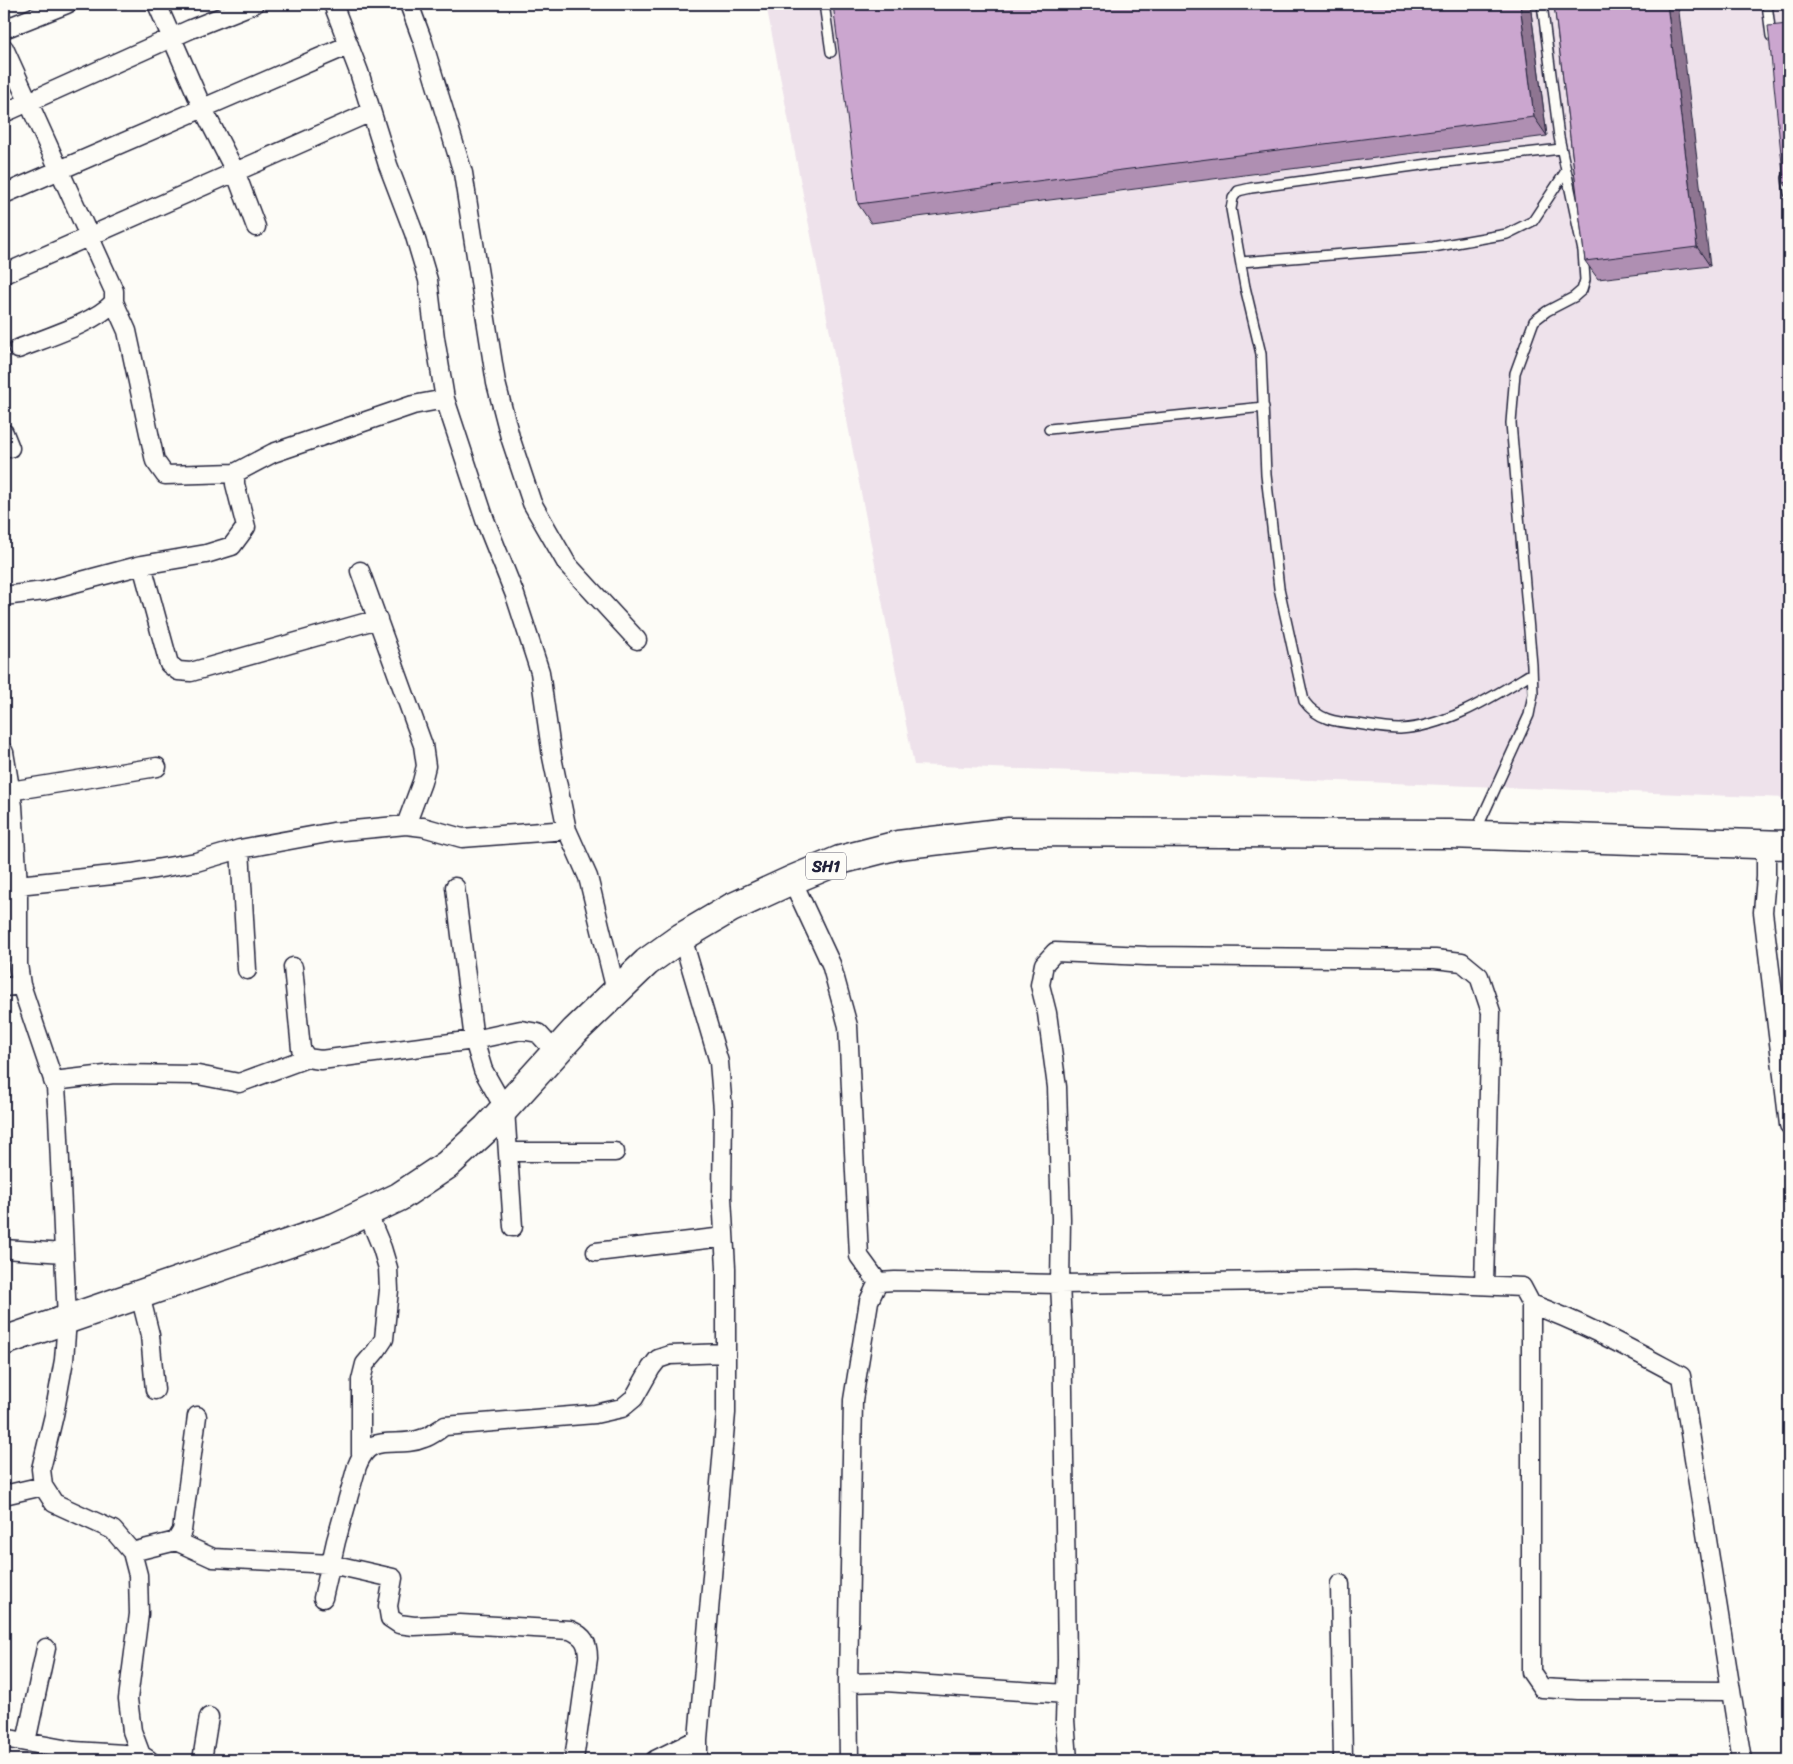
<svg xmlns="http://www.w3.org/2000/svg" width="1793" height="1764" viewBox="0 0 1793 1764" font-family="Sriracha,sans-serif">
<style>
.built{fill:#eee2eb}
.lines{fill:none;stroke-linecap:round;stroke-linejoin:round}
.lane-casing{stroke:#22223b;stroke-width:12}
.street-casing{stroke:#22223b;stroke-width:21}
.primary-casing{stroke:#22223b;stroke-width:31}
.lane{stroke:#fdfcf7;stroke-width:9}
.street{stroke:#fdfcf7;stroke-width:18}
.primary{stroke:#fdfcf7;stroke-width:28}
.wall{fill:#af8fb2;stroke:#22223b}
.shaded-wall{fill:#8e7491;stroke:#22223b}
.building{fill:#cba6cf;stroke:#22223b}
.labels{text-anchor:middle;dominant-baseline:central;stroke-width:4;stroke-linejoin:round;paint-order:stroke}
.shield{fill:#fdfcf7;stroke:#646373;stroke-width:1}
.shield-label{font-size:16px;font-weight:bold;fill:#22223b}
</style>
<rect width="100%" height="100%" fill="#fdfcf7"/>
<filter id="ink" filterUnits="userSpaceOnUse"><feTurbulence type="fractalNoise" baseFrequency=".02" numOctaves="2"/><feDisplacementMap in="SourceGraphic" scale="10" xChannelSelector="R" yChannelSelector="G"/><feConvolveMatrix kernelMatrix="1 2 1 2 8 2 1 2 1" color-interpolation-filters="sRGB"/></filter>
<g filter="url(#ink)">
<!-- built -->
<path class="built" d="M766,4H1789V798L914,765Z"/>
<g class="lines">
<!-- lane casing -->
<g class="lane-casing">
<path id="lane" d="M824,4L831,52
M1767,4L1771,36
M1787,178L1789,193
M1241,262L1433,247L1507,234L1533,221L1566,171
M1049,429L1264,407
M1532,673C1492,697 1448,726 1400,729C1386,729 1371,726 1358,724C1335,722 1318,720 1304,701L1279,588L1266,475L1261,354L1245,287L1231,209L1233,198L1238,191L1251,188L1429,164L1561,149
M1476,831L1529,715L1533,694L1532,665L1511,423L1515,373L1534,321L1547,311L1574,297L1582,290L1585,280L1583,251L1559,137L1542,4"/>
</g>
<!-- street casing -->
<g class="street-casing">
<path id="street" d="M157,4L202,107L235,171L256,227
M333,4L359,72L388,165L414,233L428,280L435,338L445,399L485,520L515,595L540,672L552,757L567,830L588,877L616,991
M409,4L423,42L463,173L496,383L510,437L532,503L567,564L637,640
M4,29L67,4
M4,48L114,291V302C95,323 45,338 18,349
M4,113L191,29L254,4
M4,194L349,45
M4,274L371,112
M114,302L127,331L155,461L165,475L235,473
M4,433L10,448
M142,565L169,664L178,671L191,672L378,619
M360,571L423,745L426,766L422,782L406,825
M4,596L44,591L142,565L206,554L232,546L246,527L235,484V473L273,453L413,405L445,399
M4,752L13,806L18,885V964L21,985L56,1088L58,1116L67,1320L64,1360L54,1415L41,1469L43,1486L54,1503L113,1530L132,1552L138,1575L139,1614L128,1699L132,1731L141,1755L149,1760
M10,791L157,767
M1766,844V877L1763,912L1789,1125
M240,849L247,970
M792,880L831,964L848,1026L859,1256L878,1282
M18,885L132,873L196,862L240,849L333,832L406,825L423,827L462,838L567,830
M455,887L474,1040L483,1070L505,1109L513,1227
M682,937L719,1062L723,1110L722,1197L726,1268V1413L698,1739V1760
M293,967L301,1049L307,1058L321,1060L474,1040L521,1030L538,1033L556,1053
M4,987L21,985
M53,1081L114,1074L198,1075L239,1083L307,1058
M508,1152H615
M4,1249L64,1253
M596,1252L724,1237
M140,1295L150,1335L155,1390
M1531,1304C1584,1323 1632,1350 1681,1376L1742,1760
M361,1454V1380L365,1364L376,1351L384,1339L389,1290L388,1268L382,1248L367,1212
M4,1495L43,1486
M176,1541L213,1558L331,1564L393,1578L388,1606L390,1618L399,1624L414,1626L460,1624L570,1630C584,1636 588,1643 588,1658L574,1760
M132,1552L176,1541L182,1531L197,1416
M1340,1584L1343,1760
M323,1598L336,1541L357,1466C371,1429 396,1450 424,1438C431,1436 438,1430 445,1426L595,1414L622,1408L634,1398L651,1368L658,1359L670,1355L726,1353
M848,1683L885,1682L1066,1694
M4,1738L74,1751L141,1755
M26,1742L46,1648
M202,1760L209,1717
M655,1760L698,1739
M849,1760L848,1683L853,1400L869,1301L878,1282L895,1281L1060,1284L1356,1280L1522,1287L1531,1304V1672L1542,1688L1578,1690L1730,1691
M1068,1760L1065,1720L1067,1659L1062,1324L1060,1284L1061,1219L1057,1087L1047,1013L1040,985L1044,964L1055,952L1146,956L1435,959L1462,962L1479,976L1491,1012L1484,1285"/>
</g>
<!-- primary casing -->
<g class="primary-casing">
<path id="primary" d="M4,1341L336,1227L399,1197L447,1165L487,1128L575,1031L647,962L682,937L731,908L792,880L840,860L898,845L1009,832L1449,834L1789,845"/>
</g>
<!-- lane -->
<use href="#lane" class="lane"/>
<!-- street -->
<use href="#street" class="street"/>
<!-- primary -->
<use href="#primary" class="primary"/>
</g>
<!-- wall -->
<path class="wall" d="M1530,4L1547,136L871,223L858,204Z
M1554,4L1710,266L1598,279L1585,261Z
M1789,24V190L1784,183Z"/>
<!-- shaded-wall -->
<path class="shaded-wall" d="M1520,4H1530L1547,136L1534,117Z
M1667,4H1678L1710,266L1697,247Z"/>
<!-- building -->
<path class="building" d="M833,4H1520L1534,117L858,204Z
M1554,4H1667L1697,247L1585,261Z
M1789,24V182L1784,183L1768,26Z"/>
</g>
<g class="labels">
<!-- shield labels -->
<rect class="shield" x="806" y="852.5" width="40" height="27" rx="4"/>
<g class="shield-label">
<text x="826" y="866">SH1</text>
</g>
</g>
<!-- margin -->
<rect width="1793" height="1764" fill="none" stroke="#fdfcf7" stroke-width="20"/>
<rect x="10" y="10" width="1773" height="1744" fill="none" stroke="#22223b" stroke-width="2" filter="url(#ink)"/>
</svg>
